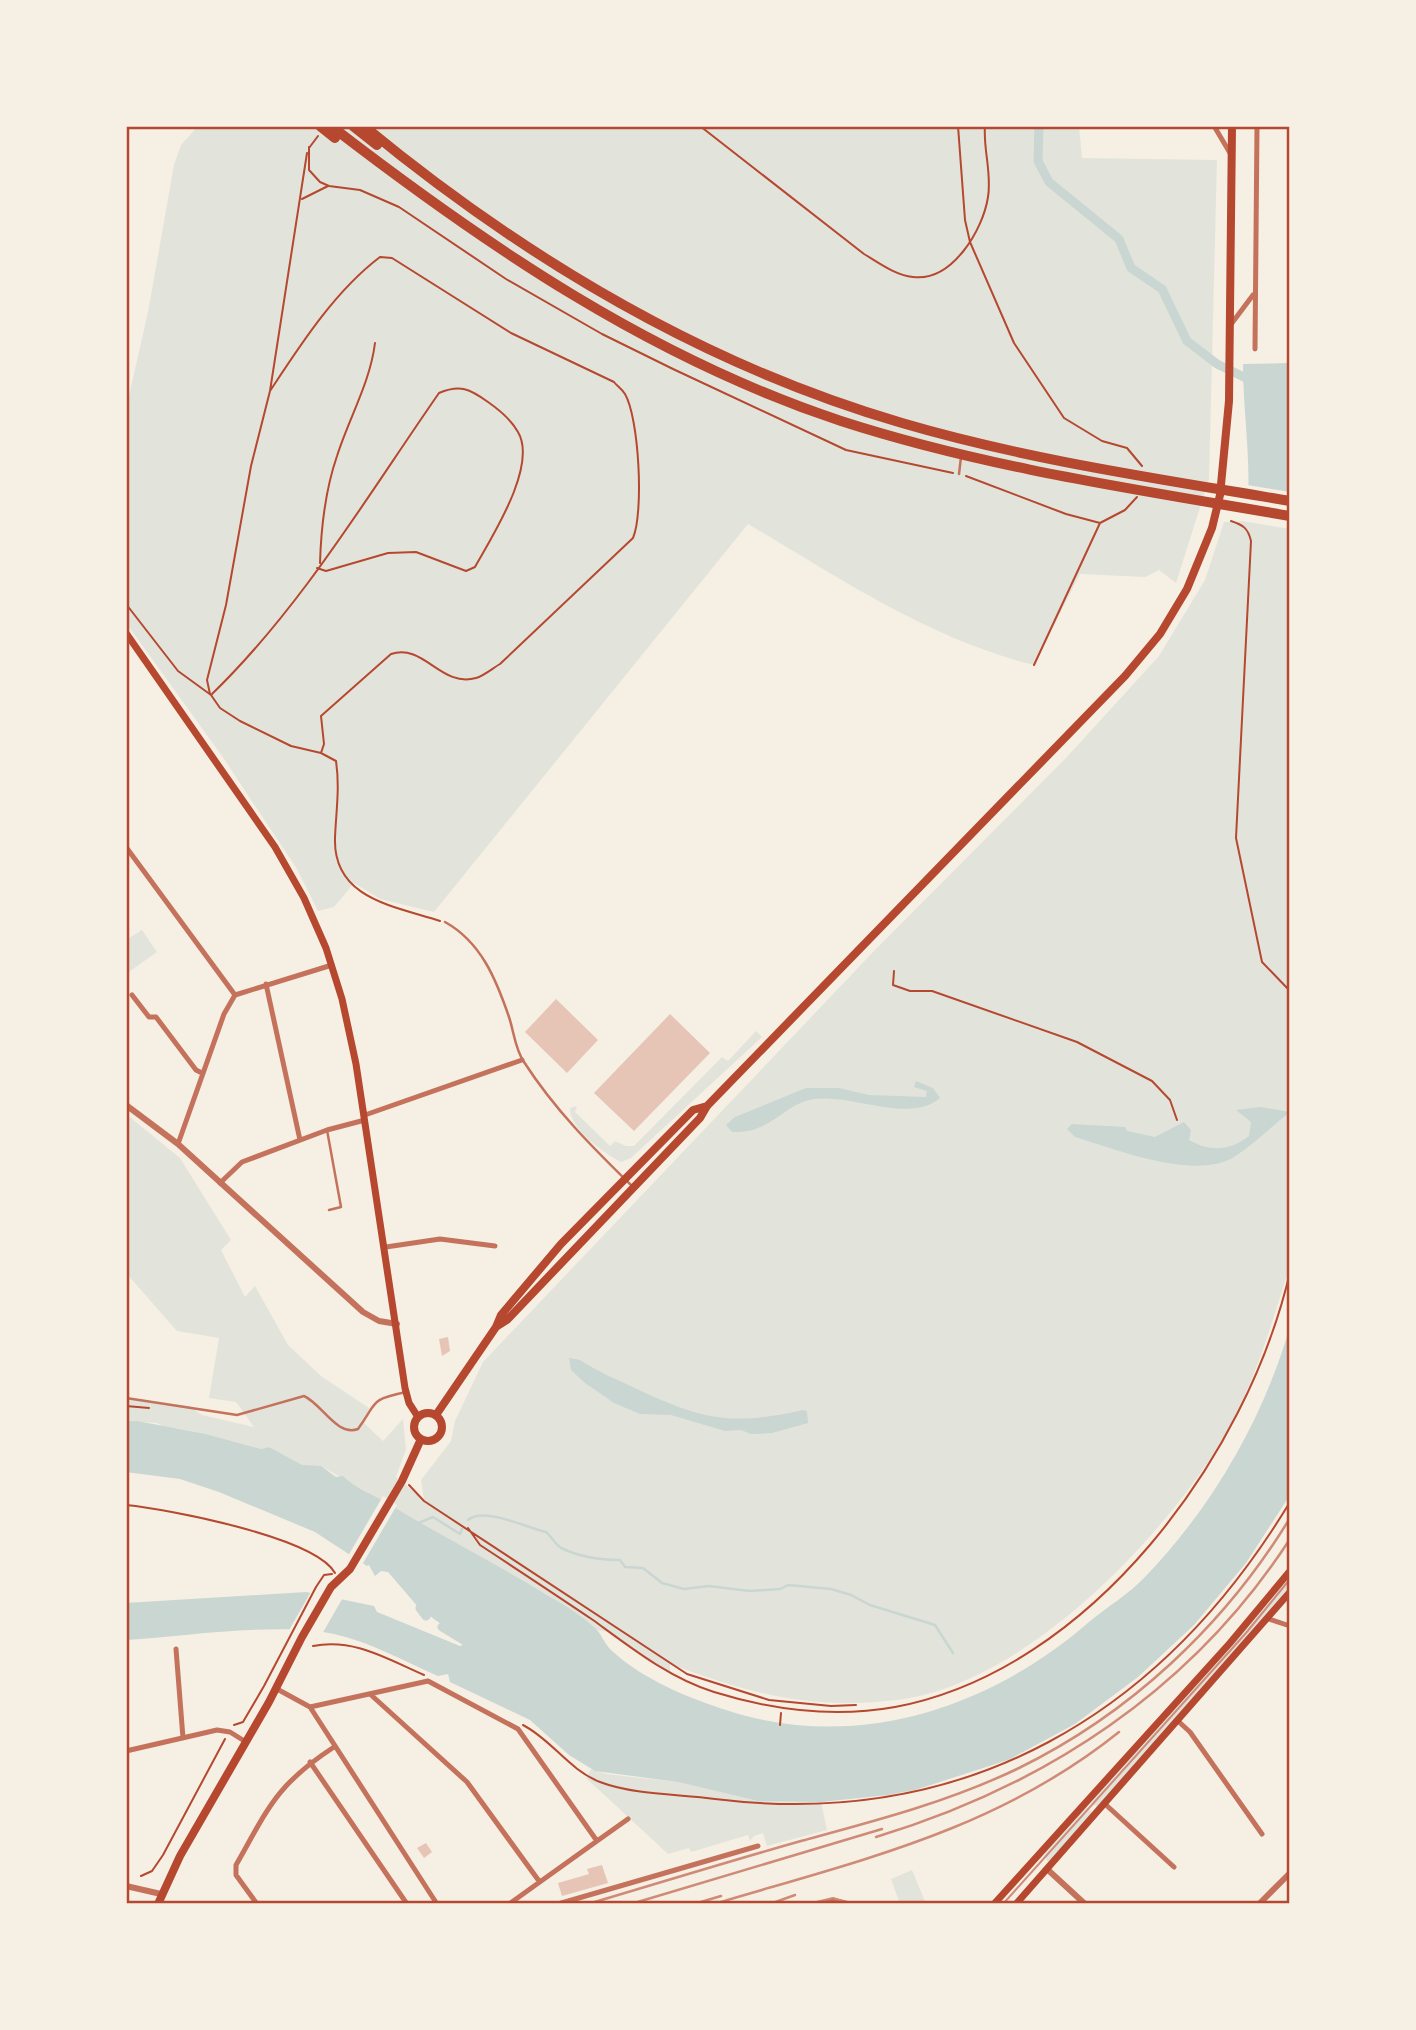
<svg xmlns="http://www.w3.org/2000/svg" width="1416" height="2030" viewBox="0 0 1416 2030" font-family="Georgia,serif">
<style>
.green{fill:#e2e4dc}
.water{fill:#c9d6d2}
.pier{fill:#f6efe4}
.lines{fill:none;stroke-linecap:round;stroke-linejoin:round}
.stream{stroke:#c9d6d2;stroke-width:2.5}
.canal{stroke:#c9d6d2;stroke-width:9}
.building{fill:#e6c5b7}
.path{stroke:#b5482f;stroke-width:2}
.service{stroke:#c5725c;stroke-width:2.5}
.minor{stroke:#c5725c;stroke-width:5}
.tertiary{stroke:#c5725c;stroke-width:6}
.secondary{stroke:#b5482f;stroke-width:7}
.primary{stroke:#b5482f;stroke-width:8}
.motorway{stroke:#b5482f;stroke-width:10}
.tram{stroke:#cf8b77;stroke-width:2}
.rail{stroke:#cf8b77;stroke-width:2.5}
.neatline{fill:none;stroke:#b5482f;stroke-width:2.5}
</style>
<rect width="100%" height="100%" fill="#f6efe4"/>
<!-- green -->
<path class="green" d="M198,126H1079L1082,158L1217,160L1209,479L1176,583L1159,570L1145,577L1080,574L1034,665C931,640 839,578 748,524L434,912L380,899L354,883L334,907L318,911L297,869L222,756L126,623V409L148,312L174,165L181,145Z
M1246,521L1290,529L1288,1272C1269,1332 1251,1395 1217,1448C1154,1548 1019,1686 897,1700C809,1710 751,1694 670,1664V1672L609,1632L597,1630L551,1597L321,1466H302L269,1447L261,1449L206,1434L176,1428L168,1429L157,1423L126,1421V1398L188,1406L202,1415L254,1427L236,1402L209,1398L219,1338L177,1331L126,1273V1114L180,1158L231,1240L221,1250L245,1297L255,1286L288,1345L321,1376L369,1408L363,1422L383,1441L403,1419L406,1449L396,1477L424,1500L421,1480L451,1441L455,1421L483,1362L874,951L1066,758L1159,656L1205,580L1224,522Z
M142,930L157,952L126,974V940Z
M756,1031L762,1037L631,1158L621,1162C604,1154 569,1128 570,1108L577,1106L575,1112L610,1146L615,1141L626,1146H634L722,1057L728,1061Z
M1290,1575V1588L1271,1612L1099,1808L1089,1801L1220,1659Z
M591,1769L606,1774L678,1782L758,1801L821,1802L827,1830L767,1846L763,1833L754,1836L750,1841L748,1835L691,1852L689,1848L668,1854L586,1778Z
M1085,1806L1094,1814L1048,1862L1044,1856L1045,1851Z
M912,1870L926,1904H900L891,1879Z"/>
<!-- water -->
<path class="water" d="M1290,363V529L1246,521C1253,469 1243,416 1243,364Z
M916,1081L933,1088L940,1098C910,1124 853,1094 815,1099C785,1102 772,1134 732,1132L726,1125L735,1117L806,1088H839L869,1095L926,1097L927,1091L914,1087Z
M1261,1107L1290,1112C1272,1126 1254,1144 1234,1157C1195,1181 1115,1149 1075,1137L1067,1129L1072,1124L1125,1127L1127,1131L1155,1137L1184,1122L1191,1130L1189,1140C1210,1152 1230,1151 1249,1136L1251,1122L1236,1110Z
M1290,1326V1495L1246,1563L1194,1625L1138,1677L1075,1724L1008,1760L915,1790L888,1795L821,1802L758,1801L678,1782L595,1771L569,1755L530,1720L450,1682L448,1674L438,1676C404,1661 370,1642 334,1634C277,1622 186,1636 126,1640V1603L306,1592L374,1606L377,1612L460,1646L467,1643L419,1608L388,1572L381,1571L375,1576L369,1565L367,1566L315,1532L219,1492L180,1479L126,1472V1421H137L206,1434L261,1449L269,1447L302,1465L321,1466L336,1477L343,1476C355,1488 374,1495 389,1504C441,1536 495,1563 547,1595C563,1604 584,1617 597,1630C602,1636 605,1644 611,1650C642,1679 688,1698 729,1711C858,1752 990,1708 1089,1622C1107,1607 1129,1594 1146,1576C1212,1507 1264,1418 1290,1326Z
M569,1358L580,1360C598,1372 618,1380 637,1389C703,1420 731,1426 803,1410L807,1411L808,1423L772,1433L751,1434L741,1430L725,1431L671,1415L640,1414L614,1403L585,1383L571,1370Z"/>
<!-- pier -->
<path class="pier" d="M1247,485L1290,492V529L1242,521Z
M383,1496L397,1505L362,1565L348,1556Z
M312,1590L345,1594L321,1636L288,1632Z"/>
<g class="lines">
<!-- stream -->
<path class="stream" d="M468,1520C483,1506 527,1528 546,1532C551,1536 556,1545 561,1548C580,1557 599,1560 620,1560L625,1567L643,1568L662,1583L684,1589L709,1586L749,1591L780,1589L788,1585L831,1589L851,1595L870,1605L935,1625L953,1653
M416,1524L433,1517L460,1534L462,1529"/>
<!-- canal -->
<path class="canal" d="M1039,126L1038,161L1049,182L1119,239L1131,268L1162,289L1187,341L1217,364L1250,380
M420,1608L426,1616
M442,1627L465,1641"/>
</g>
<!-- building -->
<path class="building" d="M556,999L598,1040L567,1073L525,1032Z
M670,1014L710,1053L634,1131L594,1093Z
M448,1337L450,1351L442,1356L439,1339Z
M426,1843L432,1852L424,1858L417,1848Z
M602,1865L608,1883L562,1896L558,1883L589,1874L587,1869Z"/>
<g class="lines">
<!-- path -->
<path class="path" d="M700,126L864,254C879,263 895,275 913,277C952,282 983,230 988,197C992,173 983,149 985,126
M958,126L965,220L970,242L1014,343L1064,418L1102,441L1127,448L1142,466
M309,147V170L320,182L329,186L360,190L399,207L506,279L602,334L673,369L846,450L953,473
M309,148L318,136
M302,199L328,186
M270,391C301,344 335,291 380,257L392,258L511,333L614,382C617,386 622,389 625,394C639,418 644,512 633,538L500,664C493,668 484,676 476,678C441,688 424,643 391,654L321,716L324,744L321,753
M966,476L1066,514L1100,523
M1231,521C1243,525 1248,528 1251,541L1236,838L1262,962L1290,991
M320,563C321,529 326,488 337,456C349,418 370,383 375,343
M126,604L178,671L211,695L220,708L240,721L291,746L321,753L336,761C340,788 336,812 335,838C333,899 394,906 440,921
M1034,665L1100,523L1125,510L1137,497
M210,694L207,680L226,605L251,466L270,391L307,153
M211,695C301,608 368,495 439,393C460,384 470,389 488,402C498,409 512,421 518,432C538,466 491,538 475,567L466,571L416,552L388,553L326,571L317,568
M894,971L893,985L910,991H932L1077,1042L1152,1081L1170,1100L1177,1120
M126,1406L149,1408
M409,1485L424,1501L687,1674L769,1700L831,1706L856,1705
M126,1505C167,1509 315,1537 335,1573
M468,1528L480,1545C518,1570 556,1595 593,1620C630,1647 669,1678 714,1692C772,1710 834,1718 895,1707C1091,1670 1247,1457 1290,1272
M313,1646C354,1638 387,1659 424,1675
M234,1725L243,1722L264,1686L316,1587L324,1575L332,1574
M523,1725C552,1740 569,1770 600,1782C634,1795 678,1794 715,1799C967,1830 1161,1715 1290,1502
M780,1725L781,1713
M141,1876L152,1871L163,1855L225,1739
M134,1902L135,1904"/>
<!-- service -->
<path class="service" d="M959,474L961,457
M445,922C481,942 496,979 509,1017C514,1032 515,1049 524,1062C555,1110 592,1147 633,1187
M327,1130L341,1207L329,1210
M126,1398L237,1415L304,1396C322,1404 337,1437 358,1429C378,1401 369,1400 406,1392"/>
<!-- minor -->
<path class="minor" d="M1214,126L1230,153
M1232,323L1253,295
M1255,349L1257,126
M126,847L235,995
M266,984L300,1140
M132,995L149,1017H156L196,1070L202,1073
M365,1115L522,1060
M178,1144L224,1014L235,995L332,965
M220,1183L242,1162L327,1130L365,1120
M386,1247L440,1239L495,1246
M1269,1619L1290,1626
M176,1649L183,1738
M277,1689L310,1707L437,1904
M370,1694L467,1782L539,1881
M310,1707L428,1681L518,1729L597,1841L509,1904
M1178,1721L1190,1732L1262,1834
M126,1751L217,1730L230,1732L246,1742
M310,1762L407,1904
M1105,1804L1174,1867
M597,1841L628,1819
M257,1904L236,1875V1865C269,1807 276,1785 334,1747
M558,1904L758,1846
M817,1904L833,1900L849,1904"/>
<!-- tertiary -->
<path class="tertiary" d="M126,1105L178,1144L363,1312L379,1321L397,1324
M1047,1869L1085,1904
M126,1886L161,1894
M1259,1904L1290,1873"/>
<!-- secondary -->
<path class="secondary" d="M126,633L275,847L304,898L326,948L342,999L356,1064L405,1388L409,1403L418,1417
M994,1904L1230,1643L1290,1571
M1016,1904L1290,1592"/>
<!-- primary -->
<path class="primary" d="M496,1327L507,1320L700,1118L707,1106L1125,676L1160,634L1187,589L1212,528L1220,495L1229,401L1232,126
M414 1427a14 14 0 1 1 28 0a14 14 0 1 1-28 0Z
M436,1415L496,1327L501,1315L561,1244L693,1110L707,1106
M158,1904L180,1856L269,1702L302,1637L331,1587L350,1569L402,1481L421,1439"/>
<!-- motorway -->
<path class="motorway" d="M320,126L335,138
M331,126C488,247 651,358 841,421C986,468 1140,490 1290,516
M353,126L377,145
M364,126C523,257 703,365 902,423C1028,460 1160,479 1290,501"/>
<!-- tram -->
<path class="tram" d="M808,1904L833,1898L853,1904
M1003,1904L1246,1633L1290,1579"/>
<!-- rail -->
<path class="rail" d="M876,1837C1045,1786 1192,1690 1290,1539
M588,1904C659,1883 730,1861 801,1841C875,1821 948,1802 1017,1769C1130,1714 1225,1625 1290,1518
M631,1904L882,1829
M694,1904L721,1896
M714,1904C861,1860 997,1830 1119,1732
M770,1904L795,1895"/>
</g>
<!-- border -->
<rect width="1416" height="2030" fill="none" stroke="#f6efe4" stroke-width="256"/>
<rect x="128" y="128" width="1160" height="1774" class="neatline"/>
</svg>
